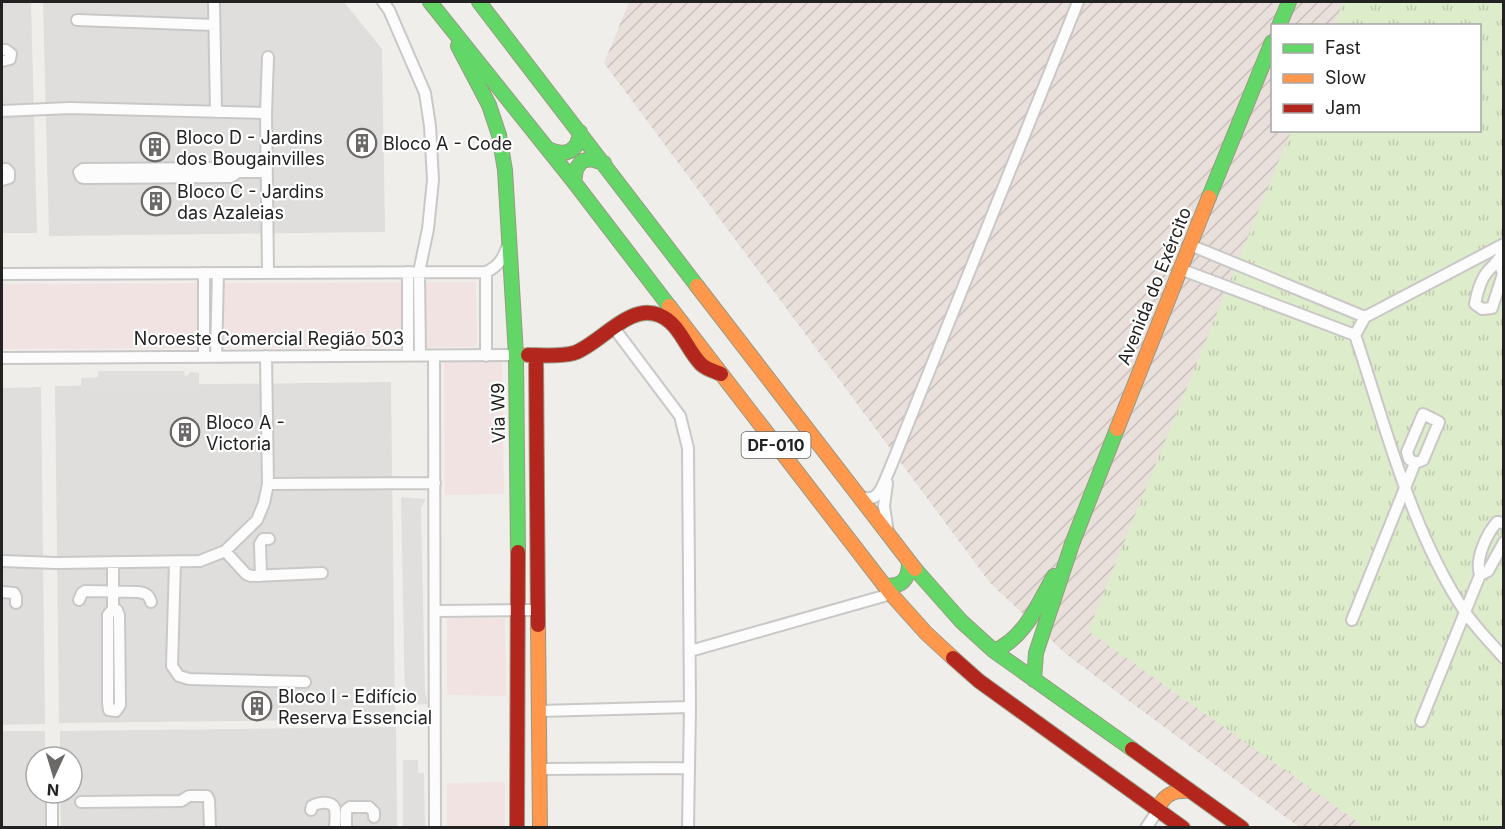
<svg xmlns="http://www.w3.org/2000/svg" width="1505" height="829" viewBox="0 0 1505 829" font-family="Inter,sans-serif">
<style>
.residential{fill:#dfdedc}
.commercial{fill:#f1e3e1}
.military{fill:url(#military-furrows);fill-rule:evenodd}
.grass{fill:url(#grass-tufts)}
.parking{fill:#e0dfde}
.lines{fill:none;stroke-linecap:round;stroke-linejoin:round}
.street-casing{stroke:#c9c8c7;stroke-width:14}
.fast-casing{stroke:#999a82;stroke-width:16}
.slow-casing{stroke:#999a82;stroke-width:16}
.jam-casing{stroke:#999a82;stroke-width:16}
.street{stroke:#fdfcfc;stroke-width:10}
.fast{stroke:#63d668;stroke-width:14}
.slow{stroke:#ff974d;stroke-width:14}
.jam{stroke:#b3261e;stroke-width:14}
.labels{text-anchor:middle;dominant-baseline:central;stroke-width:4.5;stroke-linejoin:round;paint-order:stroke}
.shield{fill:#fff;stroke:#646464;stroke-width:1.5}
.shield-label{font-size:16px;font-weight:bold;fill:#222}
.poi-label{font-size:18px;fill:#222;stroke:#fff;text-anchor:start}
.street-label{font-size:18px;fill:#222;stroke:#fff}
</style>
<defs>
<pattern id="military-furrows" width="10" height="10" patternUnits="userSpaceOnUse" patternTransform="scale(1.5)"><rect width="10" height="10" fill="#eae0db"/><path d="M-1 1l2-2M0 10L10 0M9 11l2-2" fill="none" stroke="#c8c0bc"/></pattern>
<pattern id="grass-tufts" width="24" height="20" patternUnits="userSpaceOnUse" patternTransform="scale(1.5)"><rect width="24" height="20" fill="#ddeccb"/><path d="M3 7l-1-3M5 7V3M7 7l1-3M15 17l-1-3M17 17v-4M19 17l1-3" fill="none" stroke="#bdcaae"/></pattern>
</defs>
<rect width="100%" height="100%" fill="#f0eeeb"/>
<!-- residential -->
<path class="residential" d="M2,2H31L37,233H2Z
M43,2H344L382,49L385,232L49,236Z
M391,382L395,719L59,723L55,386Z
M41,387L45,724L2,725V388Z
M396,727L397,827H61L60,793H72V757H60V731Z
M2,731H45V757H36V793H46V827H2Z"/>
<!-- commercial -->
<path class="commercial" d="M476,282L477,347L2,349V284Z
M502,361L504,494L445,495L444,362Z
M447,618H505L506,696L447,695Z
M505,782V827H447V783Z"/>
<!-- military -->
<path class="military" d="M629,2H1503V827H1299L1067,655L990,583L604,63ZM1272,26H1480V130H1272Z"/>
<!-- grass -->
<path class="grass" d="M1343,2H1503V827H1365L1088,631L1291,131L1480,130V26L1334,25Z"/>
<!-- parking -->
<path class="parking" d="M98,371H184L185,377L191,372L199,373V392L81,393V378L98,377Z
M401,497L426,499L421,508L425,692L428,704L405,705Z
M403,760H418V773H424L425,827H403Z"/>
<g class="lines">
<!-- street casing -->
<g class="street-casing">
<path id="street" d="M214,2L216,112
M383,2L389,10L425,93L430,126L433,180L428,229L419,272L420,356
M77,20L214,25
M2,50H6L11,54L10,59L2,61
M2,111L70,108L266,113
M2,169H6L9,172V178L2,180
M238,172L231,177L84,178L81,177L79,172L83,169L230,168L238,172H267
M1504,244L1365,317L1355,335C1386,427 1411,531 1465,612C1476,628 1491,643 1504,658
M1190,245L1365,317
M1499,261L1503,274L1492,308L1482,309L1475,304C1477,293 1481,279 1488,271C1495,263 1500,260 1504,250
M1180,269L1355,335
M268,271L266,113L268,57
M408,272V355
M486,272V356
M2,274L486,272C499,266 503,259 508,245
M614,328L680,416L688,448L690,707L688,828
M434,356L435,828
M204,357V273
M216,357L218,273
M2,358L516,355
M887,483L884,506L888,533
M268,484L435,483
M859,496C879,505 882,486 889,471L1078,2
M225,551L246,574L251,576L322,573
M2,561L56,563L200,561L225,551L257,520L264,503L268,484L266,356
M113,562V609L108,615V703L109,710L116,711L120,705L119,615L117,610L113,609
M175,562L172,666L179,676L189,679L305,682
M1480,575L1488,571L1504,542
M261,576L260,544L263,539H269
M2,592L14,593L16,597V603
M79,600L82,593L85,591L138,592C145,593 149,594 151,602
M436,611L539,610
M1352,620L1415,463L1423,460L1439,422L1423,414L1407,452L1409,459L1415,463
M690,651L891,594
M539,711L690,707
M1421,721L1480,575C1475,559 1486,535 1497,522L1504,523
M540,769L689,768
M52,793V828
M81,802L181,801L189,796H207L209,800L210,828
M311,810L312,806C317,803 330,800 334,807C337,812 335,822 335,828
M346,828V810L350,807H369L374,812V817
M1146,828L1158,810"/>
</g>
<!-- fast casing -->
<g class="fast-casing">
<path id="fast" d="M430,2L574,182L669,306
M479,2L697,286
M1279,26L1289,2
M458,46L489,105L499,135L505,170L516,355L518,552
M548,149C566,157 578,152 580,132
M574,182L576,169L582,161L591,159L604,163
M1209,197L1272,42
M915,569L961,621L994,651L1132,749
M884,585C901,588 909,580 909,563
M994,651C1025,638 1038,604 1054,576
M1034,680L1036,653L1072,544L1117,429"/>
</g>
<!-- slow casing -->
<g class="slow-casing">
<path id="slow" d="M697,286L915,569
M669,306L891,594L926,633L953,658
M1117,429L1209,197
M538,625L540,828
M1158,810C1163,794 1174,790 1190,791"/>
</g>
<!-- jam casing -->
<g class="jam-casing">
<path id="jam" d="M528,355C543,355 559,357 574,353C600,344 629,303 659,315C680,323 686,349 701,364C706,369 714,371 721,374
M536,355L538,625
M953,658L979,681L1183,828
M1132,749L1242,828
M517,828L518,552"/>
</g>
<!-- street -->
<use href="#street" class="street"/>
<!-- fast -->
<use href="#fast" class="fast"/>
<!-- slow -->
<use href="#slow" class="slow"/>
<!-- jam -->
<use href="#jam" class="jam"/>
</g>
<!-- icons -->
<defs>
<g id="building-ring" transform="scale(1.5)"><circle r="9.5" fill="#fff" stroke="#6a6968" stroke-width="1.5"/><path d="M-4-6H4V6H1V3H-1V6H-4ZM-2.5-4.3h1.7v1.8h-1.7ZM.8-4.3h1.7v1.8H.8ZM-2.5-1h1.7V.8h-1.7ZM.8-1h1.7V.8H.8Z" fill="#6a6968"/></g>
</defs>
<g fill-rule="evenodd">
<use href="#building-ring" x="362" y="143"/>
<use href="#building-ring" x="155" y="147"/>
<use href="#building-ring" x="156" y="201"/>
<use href="#building-ring" x="185" y="432"/>
<use href="#building-ring" x="257" y="706"/>
</g>
<g class="labels">
<!-- shield labels -->
<rect class="shield" x="741.5" y="432" width="69" height="26" rx="4.5"/>
<g class="shield-label">
<text x="776" y="445">DF-010</text>
</g>
<!-- poi labels -->
<g class="poi-label">
<text x="176" y="137">Bloco D - Jardins<tspan x="176" dy="21">dos Bougainvilles</tspan></text>
<text x="383" y="143">Bloco A - Code</text>
<text x="177" y="191">Bloco C - Jardins<tspan x="177" dy="21">das Azaleias</tspan></text>
<text x="206" y="422">Bloco A -<tspan x="206" dy="21">Victoria</tspan></text>
<text x="278" y="696">Bloco I - Edifício<tspan x="278" dy="21">Reserva Essencial</tspan></text>
</g>
<!-- street labels -->
<g class="street-label">
<text transform="translate(1154 286) rotate(-68)">Avenida do Exército</text>
<text x="269" y="338">Noroeste Comercial Região 503</text>
<text transform="translate(498 413) rotate(-91)">Via W9</text>
</g>
</g>
<!-- border -->
<rect width="1505" height="829" fill="none" stroke="#222222" stroke-width="6"/>
<!-- legend -->
<rect x="1271" y="24" width="210" height="108" fill="#ffffff" stroke="#a7a7a7" stroke-width="1.5"/>
<rect x="1283" y="44" width="30" height="9" fill="#63d668" stroke="#a7a7a7" stroke-width="1.5"/>
<text x="1325" y="54" font-size="18" fill="#222222">Fast</text>
<rect x="1283" y="74" width="30" height="9" fill="#ff974d" stroke="#a7a7a7" stroke-width="1.5"/>
<text x="1325" y="84" font-size="18" fill="#222222">Slow</text>
<rect x="1283" y="104" width="30" height="9" fill="#b3261e" stroke="#a7a7a7" stroke-width="1.5"/>
<text x="1325" y="114" font-size="18" fill="#222222">Jam</text>
<!-- north arrow -->
<g transform="translate(54 775) rotate(184)"><circle r="28" fill="#ffffff" stroke="#a7a7a7" stroke-width="1.5"/>
<path d="M0-4.5L10 22L0 15L-10 22Z" fill="#6a6968"/>
<text y="-9" font-size="16" font-weight="bold" text-anchor="middle" fill="#222222">N</text>
</g>
</svg>
